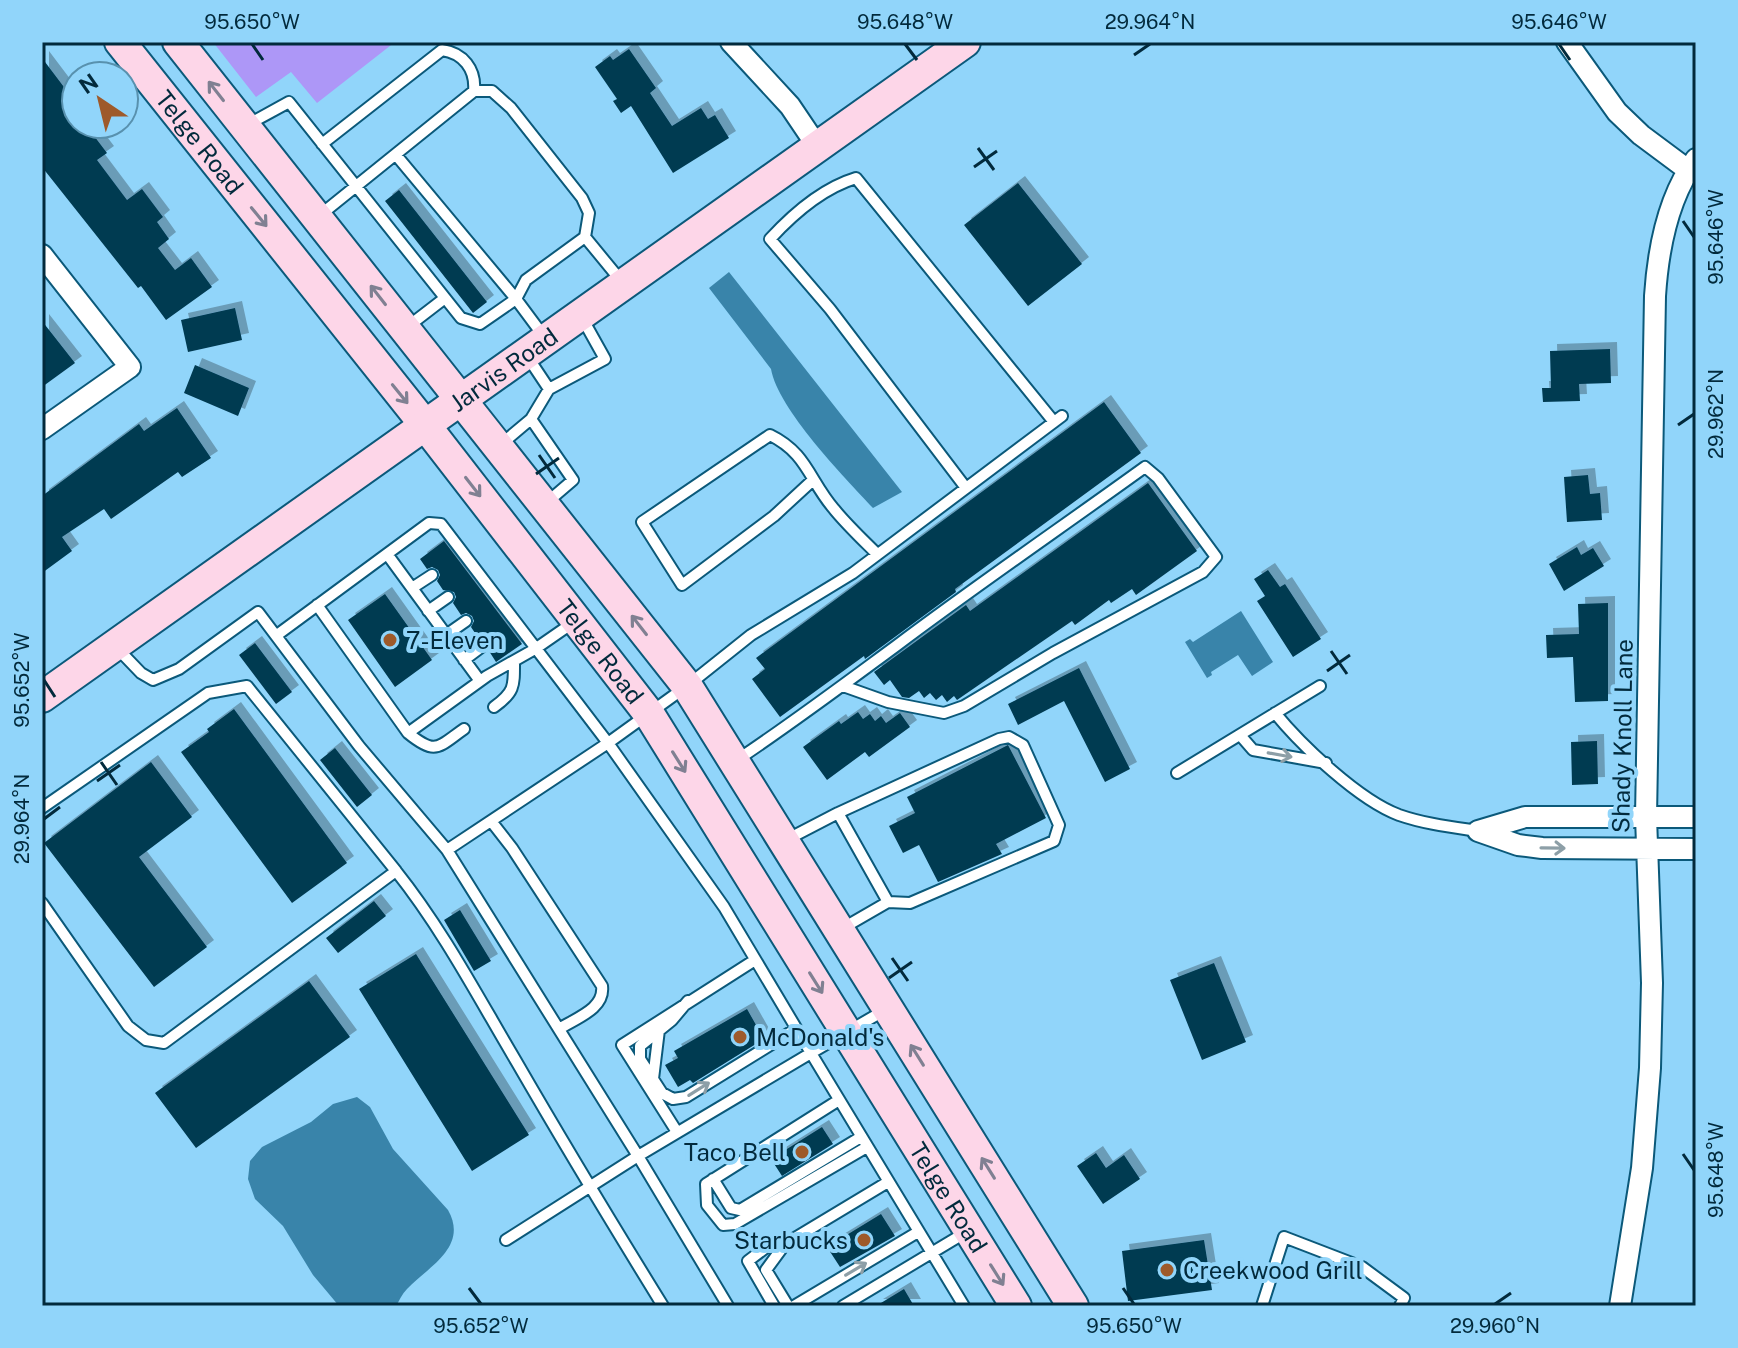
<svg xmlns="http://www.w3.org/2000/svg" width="1738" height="1348" viewBox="0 0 1738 1348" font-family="'Public Sans',sans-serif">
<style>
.green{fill:#ad97f7}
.water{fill:#3984aa}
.building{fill:#053a51;filter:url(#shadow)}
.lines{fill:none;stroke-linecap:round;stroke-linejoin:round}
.lane-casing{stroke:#0b597a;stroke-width:14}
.street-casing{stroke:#0b597a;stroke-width:24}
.secondary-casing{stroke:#0b597a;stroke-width:34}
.lane{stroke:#fff;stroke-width:10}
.street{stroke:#fff;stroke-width:20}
.secondary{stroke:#fdd6e8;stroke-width:30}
.oneway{stroke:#808092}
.oneway2{stroke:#8d9fa7}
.ticks{fill:none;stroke:#022a3c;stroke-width:3}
.poi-dot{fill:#9e5a2a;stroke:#91d5fa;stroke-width:3}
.labels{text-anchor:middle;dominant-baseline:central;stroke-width:8;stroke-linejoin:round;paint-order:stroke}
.street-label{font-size:24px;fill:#022a3c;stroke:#91d5fa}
.poi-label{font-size:24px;fill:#022a3c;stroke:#91d5fa;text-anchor:start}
.neatline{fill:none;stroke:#022a3c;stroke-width:3}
.ticks-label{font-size:20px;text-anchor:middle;fill:#022a3c}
</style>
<defs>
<filter id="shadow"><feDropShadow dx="7" dy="-7" stdDeviation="0" flood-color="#0004"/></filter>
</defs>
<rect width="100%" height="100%" fill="#91d5fa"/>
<!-- green -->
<path class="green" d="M213,42H395L317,103L291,72L256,97Z"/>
<!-- water -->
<path class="water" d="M729,272L902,492L873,508C844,477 778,409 771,369L709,288Z
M1241,611L1273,662L1252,676L1238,655L1211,672L1212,675L1207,678L1185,642L1190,639L1193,642Z
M357,1097L370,1107L393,1149L448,1210C469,1247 428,1267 407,1289C402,1294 399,1301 396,1306H339L313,1275L283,1226L255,1199L248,1179L250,1161L262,1147L311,1122L333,1104Z"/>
<!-- building -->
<path class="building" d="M629,49L656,88L650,93L672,126L701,108L708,119L715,115L729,138L673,173L631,106L621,113L613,101L617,99L595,67L610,56L613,60Z
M42,58L76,103V124H85L107,153L97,160L127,200L142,189L163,217L157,222L169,239L158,248L175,270L191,258L212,287L166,320L141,286L138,288L42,167Z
M1018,183L1082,264L1028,306L964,225Z
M399,190L487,302L473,313L385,201Z
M235,308L242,340L188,352L181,320Z
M42,321L75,363L42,387Z
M1610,349L1611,383L1579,384L1580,401L1543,402L1542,388H1551L1550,351Z
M195,365L249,388L238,416L184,393Z
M1104,402L1141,453L955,589L956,592L865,659L864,656L780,717L752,679L765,669L756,658Z
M177,408L211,458L182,477L178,472L111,519L104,509L62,537L72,551L42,573V496L139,424L144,431Z
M1588,475L1590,494L1600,493L1602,520L1567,522L1564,477Z
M1148,483L1197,551L1136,595L1132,589L1111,603L1109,600L1075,625L1072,621L957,700L954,696L947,702L942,695L936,700L930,693L924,698L919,691L909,698L902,697L890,680L884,685L874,672L966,605L970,611Z
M444,541L522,644L496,662L489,651L492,645L490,640L484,637L479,639L471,627L474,621L472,616L466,613L461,615L453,603L456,597L454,592L443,590L437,581L440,575L438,570L432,567L427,569L420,559Z
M1577,547L1581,555L1593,548L1604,566L1564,591L1549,564Z
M1268,570L1280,587L1285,584L1321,639L1293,657L1257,601L1265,596L1254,579Z
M385,594L432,660L395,687L348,620Z
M1608,603V701L1575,702L1573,657L1547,658L1546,635L1579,634L1578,604Z
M255,643L292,692L276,704L239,655Z
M1079,668L1130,769L1105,782L1064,701L1018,725L1008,704Z
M234,709L347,863L292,903L181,752L209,732L207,729Z
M858,712L863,719L870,714L875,721L881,716L886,723L900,713L910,727L869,757L865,752L827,780L803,747L839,721L841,724Z
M1597,741L1598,784L1572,785L1571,742Z
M1008,745L1046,818L996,844L1002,854L938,882L919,845L903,853L889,826L915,813L907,797Z
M335,748L372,795L357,807L320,760Z
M151,762L192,817L139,857L207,947L154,987L44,843Z
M374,901L386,916L338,953L326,938Z
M460,910L491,961L474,971L444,920Z
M416,954L529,1135L472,1171L359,989Z
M1214,963L1246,1042L1202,1060L1170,980Z
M309,981L350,1037L196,1148L155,1093Z
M747,1009L764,1039L693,1083L690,1080L678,1087L665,1065L678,1058L674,1051Z
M822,1127L833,1144L782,1176L771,1159Z
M1096,1153L1106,1168L1124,1155L1140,1179L1103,1204L1077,1166Z
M881,1214L895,1236L840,1267L827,1247Z
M1204,1240L1212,1290L1128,1301L1122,1251Z
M904,1289L914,1306H876Z"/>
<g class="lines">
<!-- lane casing -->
<g class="lane-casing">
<path id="lane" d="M247,125L289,102L461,318L480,324L516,299L545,338
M396,155L516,299L526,280L585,237L589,213L582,198L511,108L492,91H474
M319,216L474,91C476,69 463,53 442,50L322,144
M585,237L622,282
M406,328L445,298
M527,356L549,389L605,359L581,316
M499,446L531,419
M813,480L774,516L682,585L642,522L770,435C807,453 809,480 834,509C847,525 863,540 877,554
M966,488L830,309L770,239C793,214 823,188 856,178L1054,422
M545,504L573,480L531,419L549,389
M387,554L480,681
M412,588L432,575
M317,605L408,733L487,676L535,649L574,622
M428,611L448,597
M446,635L466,621
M116,647L141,673L153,680L179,669L258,612L359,746L447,850L608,743L441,524L429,523L277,635
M464,660L484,645
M494,707C515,692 514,686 514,661
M1275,713C1302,746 1359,800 1399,815C1425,824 1451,827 1478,831
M408,733C436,756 438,747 464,729
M1240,735L1253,750L1326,763
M737,760C791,724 843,685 896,646C977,585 1062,527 1145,467L1158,478L1216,557L1203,572L1053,653L964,706L944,713L888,702L843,686
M1177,773L1320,686
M42,808L208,693L247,686L396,871L164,1043L146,1040L128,1026L42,903
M838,813L999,739L1009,737L1023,745L1059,825L1054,841L910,903L888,902
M491,821L512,848L602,986C605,1009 576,1018 559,1029
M786,840L838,813L888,902L843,928
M447,850L638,1156L506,1240
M396,871C443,930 478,997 516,1061C564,1144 613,1225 663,1306
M688,1001L672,1020L640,1046V1059L662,1093L673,1099L686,1097L796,1029
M885,1010L811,1053L964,1306
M653,1079L659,1030
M839,1100L706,1184L707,1205L723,1225L735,1224L867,1147
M677,1132L622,1045L755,960
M713,1179L731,1208L740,1210L861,1137
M728,1306L638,1156L811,1053L724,907L608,743L687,686L751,635L853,573L1062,416
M774,1306L748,1261L773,1242L785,1244
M788,1306L766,1270L785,1244L888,1182
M794,1306L918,1232
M843,1306L968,1231
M1262,1306L1284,1237L1362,1267L1404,1298L1400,1306"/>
</g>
<!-- street casing -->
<g class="street-casing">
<path id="street" d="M731,42L790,106L817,146
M1567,42L1617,112L1641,135L1688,170
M42,255L130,367L42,429
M1478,831L1518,845L1542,848L1696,849
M1478,831L1525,817H1696
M1620,1306L1642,1168L1650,1068L1652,983L1646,817L1655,296C1658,250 1668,197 1696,159"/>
</g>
<!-- secondary casing -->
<g class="secondary-casing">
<g id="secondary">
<path id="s1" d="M120,42L425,425L649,714L1016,1306"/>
<path d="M178,42L687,686L1073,1306"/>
<path id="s2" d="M42,697L965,42"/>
</g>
</g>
<!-- lane -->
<use href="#lane" class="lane"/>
<!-- street -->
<use href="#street" class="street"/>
<!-- secondary -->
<use href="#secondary" class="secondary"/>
</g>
<!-- one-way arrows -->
<defs><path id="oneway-shaft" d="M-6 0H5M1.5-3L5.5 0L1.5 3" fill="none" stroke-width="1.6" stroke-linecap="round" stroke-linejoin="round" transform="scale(2)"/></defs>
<g class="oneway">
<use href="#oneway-shaft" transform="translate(216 91) rotate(-128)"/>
<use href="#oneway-shaft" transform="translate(259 217) rotate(51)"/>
<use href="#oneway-shaft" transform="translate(378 295) rotate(-128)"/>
<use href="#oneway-shaft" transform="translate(400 394) rotate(51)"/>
<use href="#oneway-shaft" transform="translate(473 487) rotate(52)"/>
<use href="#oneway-shaft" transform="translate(639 625) rotate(-128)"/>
<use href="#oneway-shaft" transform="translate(679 762) rotate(58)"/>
<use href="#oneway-shaft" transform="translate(816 983) rotate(58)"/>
<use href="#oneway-shaft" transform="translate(917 1055) rotate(-122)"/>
<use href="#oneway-shaft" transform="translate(988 1168) rotate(-122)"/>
<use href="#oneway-shaft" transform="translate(997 1275) rotate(58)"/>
</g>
<g class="oneway2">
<use href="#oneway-shaft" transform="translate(1280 755) rotate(10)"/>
<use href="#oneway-shaft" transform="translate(1553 848) rotate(1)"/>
<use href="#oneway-shaft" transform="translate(699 1089) rotate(-32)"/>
<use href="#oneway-shaft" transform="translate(856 1269) rotate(-31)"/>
</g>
<!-- ticks -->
<path class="ticks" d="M252,44L263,60M905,44L917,60M1559,44L1570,60M1134,55L1150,44M978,148L994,170M974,167L997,151M1683,221L1694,237M1678,425L1694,414M539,455L555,478M536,474L559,458M1331,651L1347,674M1327,671L1350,655M44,680L55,697M101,762L117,785M97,781L120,765M44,819L60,807M892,958L908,981M889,978L912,962M1683,1154L1694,1170M469,1288L481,1304M1123,1288L1134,1304M1495,1304L1511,1293"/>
<!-- markers -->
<g class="poi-dot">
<circle cx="390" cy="640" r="8"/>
<circle cx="740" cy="1037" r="8"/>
<circle cx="802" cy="1152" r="8"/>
<circle cx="864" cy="1240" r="8"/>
<circle cx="1167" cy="1270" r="8"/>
</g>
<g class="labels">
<!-- street labels -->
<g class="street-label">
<text stroke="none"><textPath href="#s1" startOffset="128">Telge Road</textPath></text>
<text stroke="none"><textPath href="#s2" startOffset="566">Jarvis Road</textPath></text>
<text stroke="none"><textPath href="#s1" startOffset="776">Telge Road</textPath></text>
<text transform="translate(1622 736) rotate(-89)">Shady Knoll Lane</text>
<text stroke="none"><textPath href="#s1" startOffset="1424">Telge Road</textPath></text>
</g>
<!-- poi labels -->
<g class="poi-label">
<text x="406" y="640">7-Eleven</text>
<text x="756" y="1037">McDonald's</text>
<text x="786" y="1152" text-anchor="end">Taco Bell</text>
<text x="848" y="1240" text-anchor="end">Starbucks</text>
<text x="1183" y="1270">Creekwood Grill</text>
</g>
</g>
<!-- border -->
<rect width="1738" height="1348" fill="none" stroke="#91d5fa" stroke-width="88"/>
<!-- north arrow -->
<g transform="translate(100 100) rotate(325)"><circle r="38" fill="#91d5fa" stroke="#5891ae" stroke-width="2"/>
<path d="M0-6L14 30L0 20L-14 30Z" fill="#9e5a2a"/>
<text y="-12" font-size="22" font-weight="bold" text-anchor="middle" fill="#022a3c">N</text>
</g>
<rect x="44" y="44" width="1650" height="1260" class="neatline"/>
<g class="ticks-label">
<text x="252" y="29">95.650°W</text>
<text x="905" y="29">95.648°W</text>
<text x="1150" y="29">29.964°N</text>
<text x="1559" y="29">95.646°W</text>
<text transform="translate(1716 237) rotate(-90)" y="7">95.646°W</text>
<text transform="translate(1716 414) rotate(-90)" y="7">29.962°N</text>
<text transform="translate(22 680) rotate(-90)" y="7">95.652°W</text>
<text transform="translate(22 819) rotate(-90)" y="7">29.964°N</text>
<text transform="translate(1716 1170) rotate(-90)" y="7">95.648°W</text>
<text x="481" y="1333">95.652°W</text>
<text x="1134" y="1333">95.650°W</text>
<text x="1495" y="1333">29.960°N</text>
</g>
</svg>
